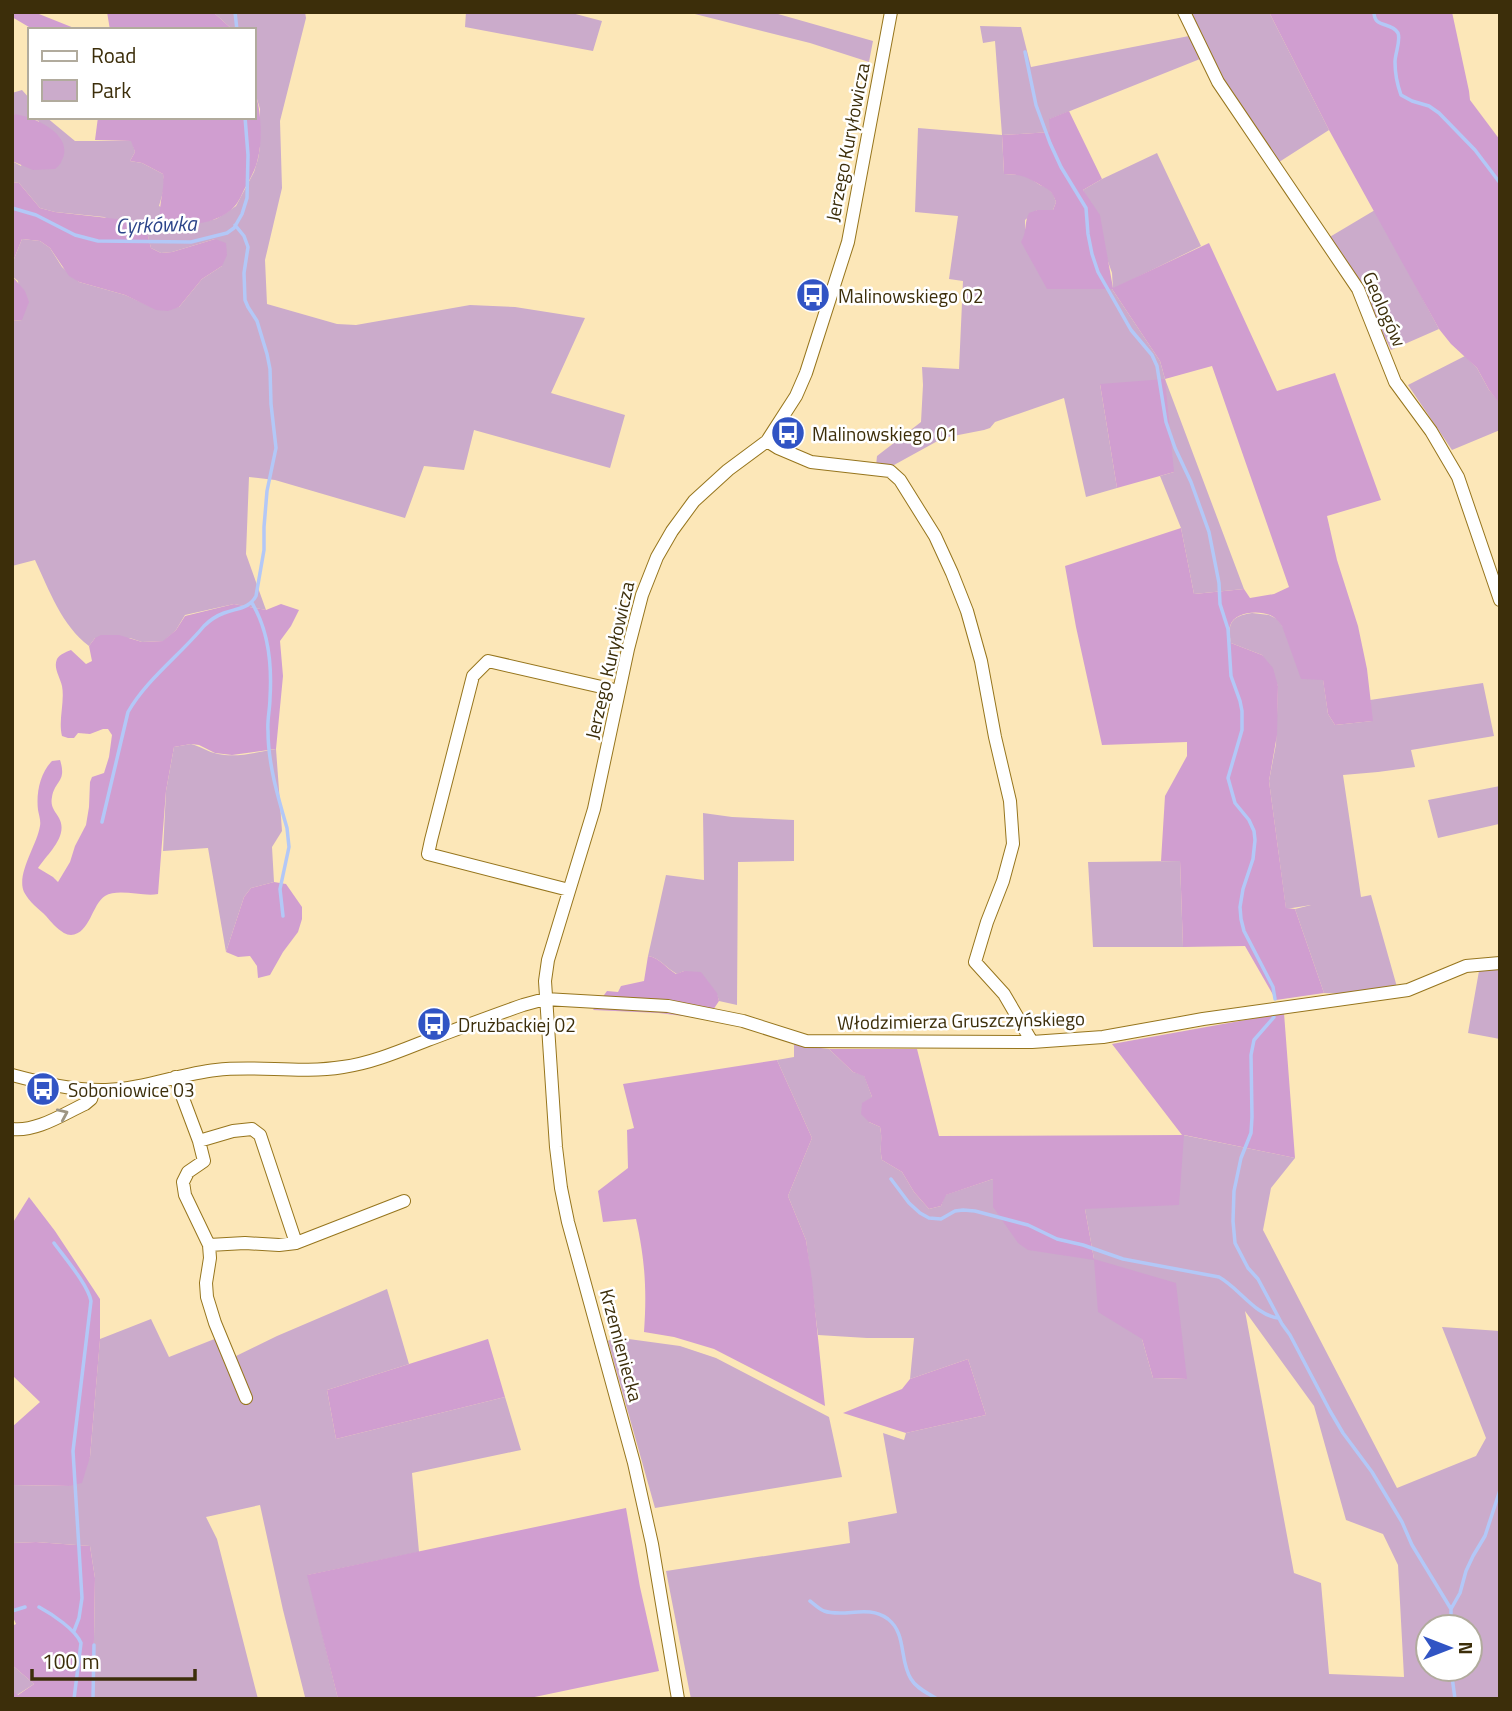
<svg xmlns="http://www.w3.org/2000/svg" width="1512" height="1711" viewBox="0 0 1512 1711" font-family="'Titillium Web',sans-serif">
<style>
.green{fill:#cbabcb;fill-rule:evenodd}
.forest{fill:#d09ed0}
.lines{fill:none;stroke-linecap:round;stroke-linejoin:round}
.stream{stroke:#b3c8f7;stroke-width:3.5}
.minor-casing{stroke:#96751d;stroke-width:14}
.minor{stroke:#fff;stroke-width:12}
.oneway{stroke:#9e9684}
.labels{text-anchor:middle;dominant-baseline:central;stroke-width:5;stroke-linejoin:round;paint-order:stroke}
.street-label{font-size:19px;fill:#3c2e0a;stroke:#fff}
.poi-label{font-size:19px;fill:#3c2e0a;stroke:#fff;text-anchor:start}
.water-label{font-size:21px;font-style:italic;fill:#2d458a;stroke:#fff}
</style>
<rect width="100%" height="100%" fill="#fce7b8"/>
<!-- green -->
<path class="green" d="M213,12H305L306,18L280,121L282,188L265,260L267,304L337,324L356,325L470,305L515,307L585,318L551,393L625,415L610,468L474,430L464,470L424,466L405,518L275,480L249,477L246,554L266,610L234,604L185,615L176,630L164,641L142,642L130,638H95L89,646C62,626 49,590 35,560L12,566V321L22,320L18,281L12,276V264L22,239L40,241L50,248L62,267L79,282L125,295L156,309L179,307L202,279L222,266L215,239L172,252L161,253L151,248L148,236L104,217L55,212L40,208L19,183L12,182V161L21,166L39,121L12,114V93L22,90L30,99V117H46L75,141H132L135,152L130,161L142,163L163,174L165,185L159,206L193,224L216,219L226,213L236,206L254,172L258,159L260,147V109L254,89V30H233Z
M466,12H568L602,21L593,51L465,27Z
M687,12H771L873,41L869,62L810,43Z
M1188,12H1269L1329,130L1276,164L1221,81Z
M980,26L1021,27L1031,67L1189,36L1200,59L1050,119L1051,132L1002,135L1004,174L1025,175L1040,185L1048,188L1053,194L1056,202L1053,210H1037L1025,220V235L1112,289L1160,361L1165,379L1244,589L1194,594L1181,528L1160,476L1174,472L1100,384L1117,488L1086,497L1064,398L995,422L990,428L984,430L943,438L894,465L876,466L877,456L921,422L923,385L922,367L959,369L963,281L949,279L958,216L915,212L918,128L1002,135L995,41L983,43Z
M1157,153L1201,246L1113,289L1112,273L1083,190L1102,179Z
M1375,210L1439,329L1391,350L1354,275L1328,238Z
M1465,356L1477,368L1489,390L1500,403V430L1452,450L1408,385Z
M1252,613L1269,615L1277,619L1323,679L1328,714L1335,725L1372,721L1370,700L1483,683L1494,736L1411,750L1415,767L1378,772L1343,775L1361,897L1371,895L1397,987L1346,994L1324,993L1295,909L1311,905L1286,909L1269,781L1276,744L1278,686L1262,655L1231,643C1227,624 1231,616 1252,613Z
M191,744C200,746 208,752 218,754C237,758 257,752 276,749L282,831L272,847L274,882L251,888L244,897L226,952L208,848L163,851L166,791L174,747Z
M1500,786V825L1499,824L1438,838L1428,800Z
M703,813L732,817L794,820V861L738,862L737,1005L719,1001C716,984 698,979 684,971L677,974C666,968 660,958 648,956L666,875L704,880Z
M1180,861L1183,947H1093L1088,862Z
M1500,969V1039L1468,1033L1479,971Z
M794,1042L812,1047L829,1049L853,1072L864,1075L872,1097L869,1122L880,1127C883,1140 879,1147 882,1160L902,1172L914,1192L929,1209L941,1206L945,1195L993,1179L1094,1259L1085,1209L1183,1135L1295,1158L1271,1188L1263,1230L1397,1488L1476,1456L1486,1438L1442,1327L1500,1331V1699H691L666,1571L850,1543L848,1522L897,1513L883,1433L904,1440L906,1433L986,1415L968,1359L910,1379L914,1338H867L818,1335L806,1240L788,1196L812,1138L777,1060L794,1057ZM1245,1311L1314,1406L1346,1520L1383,1534L1398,1565L1404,1677L1329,1674L1321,1583L1294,1573ZM1142,1339L1186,1379L1153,1378ZM1428,1627H1470V1669H1428Z
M387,1289L409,1364L327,1390L336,1439L505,1397L521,1450L412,1473L419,1552L308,1575L338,1699H300L305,1697L283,1610L260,1505L206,1517L217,1539L258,1699H93L95,1578L90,1546L36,1542L12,1543V1485L69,1486L90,1457L100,1339L151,1319L169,1357L217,1338L234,1357L277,1336Z
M614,1337L680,1346L716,1358L829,1417L842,1477L655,1508L608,1341Z
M12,1665L34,1684L17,1695L12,1690Z"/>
<!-- forest -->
<path class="forest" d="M12,12H34L79,30H34L12,17Z
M107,12H213L233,30H110Z
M1269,12H1452L1469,91L1470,100L1500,140V404L1489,390L1477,368L1451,344L1439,329L1329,130Z
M254,89C261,108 263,138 258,158C256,169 250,179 245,188C242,194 239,202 234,207C225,217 209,222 196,224C182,225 171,225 160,217C159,202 165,189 163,174L142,163L130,161L135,152L131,141L95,140L98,117H254Z
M1069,111L1102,179L1083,190L1100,215L1113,288L1209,243L1277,391L1335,373L1381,500L1327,516L1337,560L1358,626L1367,669L1373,721L1335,725L1328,714L1323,680L1301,679L1282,626C1279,622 1275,617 1270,615C1257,610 1234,612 1230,626C1228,632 1230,638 1231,643L1262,655L1273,668L1278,686L1277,735L1269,781L1286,908L1295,909L1324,993L1276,1000L1245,946L1183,947L1180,861H1161L1165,796L1187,756V742L1102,745L1076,627L1065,566L1181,528L1194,594L1244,589L1250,598L1274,594L1289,587L1212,366L1165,379L1174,472L1117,488L1100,384L1165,379L1160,361L1112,289H1047L1021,242C1027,232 1024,223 1029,213L1037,210H1053L1056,202C1051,188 1048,190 1037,183C1023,175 1020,175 1004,174L1002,135L1050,132L1049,119Z
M12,114C32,115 75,134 62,160C61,164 58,166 55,169L33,170L12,161Z
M12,182L19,183L40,208L55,212L135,221L148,236L151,248L161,253L172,252L215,239L226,243L227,255L222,266L202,279L179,307L168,311L156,310L125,295L79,282L69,276L50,248L40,241L22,239L12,264Z
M12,276L25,291L29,302L22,320L12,321Z
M234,604L266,610L281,604L299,610L291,626L280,641L283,676L276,749L232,755L215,753L199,745L191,744L174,747L166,791L158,894C143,897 118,888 105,896C92,904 90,934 71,935C62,935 51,922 46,916C39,909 29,902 24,892C16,874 37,845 40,826C41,821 39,815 38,810C36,793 40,773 52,761L60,760C67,782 55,780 52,797C50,807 55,811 59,818C69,836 47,854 38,868L53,877L58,882L70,862L75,846L86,825L89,807L90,782L92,777L104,773L109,757L112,735L108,729H103L90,734L78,733L74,738H68L62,736C58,720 65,702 62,686C60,677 53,668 57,659C60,654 66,652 71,650L86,664L92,661L89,646L95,638L101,635H119L142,642L163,641L176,630L185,616Z
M274,882L286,884L302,907V919L298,932L283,952L270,975L258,978L257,966L250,956L238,957L226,952L244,897L251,888Z
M648,956C660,958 666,968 676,974L684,971L701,972L717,993L719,1001L707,1019L659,1013L593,1010L607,991L618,992L621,986L644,981Z
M1284,1013L1295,1158L1184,1135L1179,1205L1085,1209L1094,1259L1176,1283L1187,1379L1153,1378L1142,1339L1098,1312L1094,1260L1028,1250L1018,1243L993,1207V1179L946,1195L941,1206L929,1209L914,1192L902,1172L882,1160C879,1147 883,1140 880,1127L869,1122L861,1114L862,1103L872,1097L864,1076L853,1072L829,1049H917L939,1136L1182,1135L1112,1044Z
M777,1060L812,1138L788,1196L806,1240L812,1280L825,1406L714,1349L674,1337L644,1332C647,1290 645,1260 636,1219L603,1222L598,1191L628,1168L627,1130L634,1128L623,1084Z
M29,1197L55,1231L100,1299V1340L90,1457L82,1483L69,1486L12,1485V1427L40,1402L12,1375V1224Z
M488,1339L505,1397L336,1439L327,1390Z
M968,1359L986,1415L906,1433L843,1413L902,1389L910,1379Z
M626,1508L640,1587L659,1671L525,1699H338L307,1575Z
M36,1542L90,1546L95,1578L93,1699H12V1690L18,1695L34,1684L12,1665V1626L16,1624L12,1615V1543Z"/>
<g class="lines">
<!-- stream -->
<path class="stream" d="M235,12L237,30
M1374,12C1374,29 1391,21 1398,33C1401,41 1395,53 1395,62C1395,74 1397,84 1401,95L1412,101L1429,106L1439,113L1475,150L1500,183
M1025,52L1036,105L1050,143L1061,167L1086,208L1088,234L1092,254L1098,272L1131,330L1152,355L1157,366L1166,422L1175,448L1191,482L1209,532L1219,583L1220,604L1228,629L1231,676L1240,701L1242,711V730L1228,778L1235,803L1249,820L1254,831L1255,840L1253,859L1243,889L1240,907L1241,919L1244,931L1273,987L1275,999
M12,208L36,215L75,235L98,241L191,242L227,233L234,228L242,214L247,198L248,155L245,117
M252,603C269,631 272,666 270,698C270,709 267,720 268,731C268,764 278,797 287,828L289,847L280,889L283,916
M102,822L128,712C147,679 180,655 204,626C210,620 216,616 224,613C237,608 249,609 256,596L264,550V527L267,491L276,448L271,404L270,369L267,354L257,321L248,307L245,300L244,273L248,247L244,236L235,225
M1274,1017L1254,1040L1251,1055L1252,1117L1251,1133L1241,1158L1234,1191L1233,1221L1235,1243L1248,1268L1258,1279L1282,1324L1290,1335L1330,1411L1343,1433L1372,1472L1402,1522L1412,1545L1451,1609
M891,1179L909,1203L920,1213L929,1218L941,1219L955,1211L963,1210L975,1211L1028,1225L1057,1239L1083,1245L1123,1259L1219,1277C1239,1288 1255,1315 1278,1318
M54,1243C65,1258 88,1285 91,1301L73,1451L82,1598L79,1618L74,1631
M810,1601C814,1604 819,1609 824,1611C845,1618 868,1604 888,1619C907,1634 899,1660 911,1679C917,1689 928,1693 937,1699
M39,1607C52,1614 76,1630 81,1643L74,1699
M12,1611L25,1607
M1451,1627V1609L1460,1593L1466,1571L1473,1556L1485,1536L1500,1490
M1451,1669L1455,1699
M93,1699L94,1645"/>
<!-- minor casing -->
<g class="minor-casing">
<path id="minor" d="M1184,12L1218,82L1358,289L1395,382L1431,431L1458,477L1500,600
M767,441L778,448L811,462L890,471L900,480L935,536L952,573L967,611L981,661L995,737L1010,801L1013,844L1003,881L987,922L975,962L1004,994L1032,1042
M569,890L428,854L431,840L473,676L488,661L619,691
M12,1075C42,1083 75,1091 106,1090C143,1089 179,1074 216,1070C258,1065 299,1074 343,1067C372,1063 400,1051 428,1040C460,1028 491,1016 523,1005L545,999L668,1006L743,1021L806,1041L1032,1042L1103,1037L1203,1019L1408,990L1466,966L1500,963
M175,1077L199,1141L204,1161L188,1172L183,1182L185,1195L209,1245L210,1258L206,1283L207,1297L215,1323L246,1398
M12,1129C37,1132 63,1114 85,1104L91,1099L94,1090
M199,1141L233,1131L252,1129L260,1135L296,1243
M209,1245L245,1243L279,1245L296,1243L404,1201
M678,1699L652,1544L634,1463L568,1222L561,1188L556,1147L545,981L548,960L594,809L628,649L642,595L657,557L672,531L694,501L728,470L767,441L796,396L806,373L848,242L891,12"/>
</g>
<!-- minor -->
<use href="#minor" class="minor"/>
</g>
<!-- one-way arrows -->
<defs><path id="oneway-chevron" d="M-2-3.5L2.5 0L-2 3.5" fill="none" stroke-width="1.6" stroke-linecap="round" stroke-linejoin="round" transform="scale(1.75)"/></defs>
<use class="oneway" href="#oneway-chevron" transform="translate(63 1114) rotate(-24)"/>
<!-- icons -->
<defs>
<g id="bus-disc" transform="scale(1.75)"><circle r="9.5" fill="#3154c4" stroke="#fff"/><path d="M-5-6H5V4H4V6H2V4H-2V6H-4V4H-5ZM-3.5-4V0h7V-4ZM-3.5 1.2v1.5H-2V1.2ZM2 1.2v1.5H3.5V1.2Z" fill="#fff"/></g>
</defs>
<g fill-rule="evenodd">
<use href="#bus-disc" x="813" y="295"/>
<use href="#bus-disc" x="788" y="433"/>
<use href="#bus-disc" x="434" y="1024"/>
<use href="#bus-disc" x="43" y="1089"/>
</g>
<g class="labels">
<!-- street labels -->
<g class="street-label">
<text transform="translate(847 142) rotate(-79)">Jerzego Kuryłowicza</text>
<text transform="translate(1385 309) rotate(66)">Geologów</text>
<text transform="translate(609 660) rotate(-77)">Jerzego Kuryłowicza</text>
<text transform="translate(961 1020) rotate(-1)">Włodzimierza Gruszczyńskiego</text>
<text transform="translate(622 1345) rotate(75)">Krzemieniecka</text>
</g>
<!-- poi labels -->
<g class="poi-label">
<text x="838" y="295">Malinowskiego 02</text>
<text x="812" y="433">Malinowskiego 01</text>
<text x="458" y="1024">Drużbackiej 02</text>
<text x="68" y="1089">Soboniowice 03</text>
</g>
<!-- water labels -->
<g class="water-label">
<text transform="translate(156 224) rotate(-2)">Cyrkówka</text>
</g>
</g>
<!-- border -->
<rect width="1512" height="1711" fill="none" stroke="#3c2e0a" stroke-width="28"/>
<!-- legend -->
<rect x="28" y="28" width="228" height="91" fill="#ffffff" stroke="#b1ab9d" stroke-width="2"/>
<rect x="42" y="51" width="35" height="10" fill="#ffffff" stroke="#b1ab9d" stroke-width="2"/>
<text x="91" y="63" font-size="21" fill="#3c2e0a">Road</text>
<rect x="42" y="80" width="35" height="21" fill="#cbabcb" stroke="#b1ab9d" stroke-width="2"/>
<text x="91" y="98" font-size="21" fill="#3c2e0a">Park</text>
<!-- north arrow -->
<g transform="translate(1449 1648) rotate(90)"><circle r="33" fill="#ffffff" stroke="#b1ab9d" stroke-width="2"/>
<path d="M0-5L12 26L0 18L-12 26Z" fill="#3154c4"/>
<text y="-10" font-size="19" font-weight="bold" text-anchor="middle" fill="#3c2e0a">N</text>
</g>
<!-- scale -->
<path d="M32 1669v10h163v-10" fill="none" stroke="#3c2e0a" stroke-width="3.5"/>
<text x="42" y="1669" font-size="21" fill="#3c2e0a" stroke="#ffffff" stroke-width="5" paint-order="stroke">100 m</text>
</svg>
